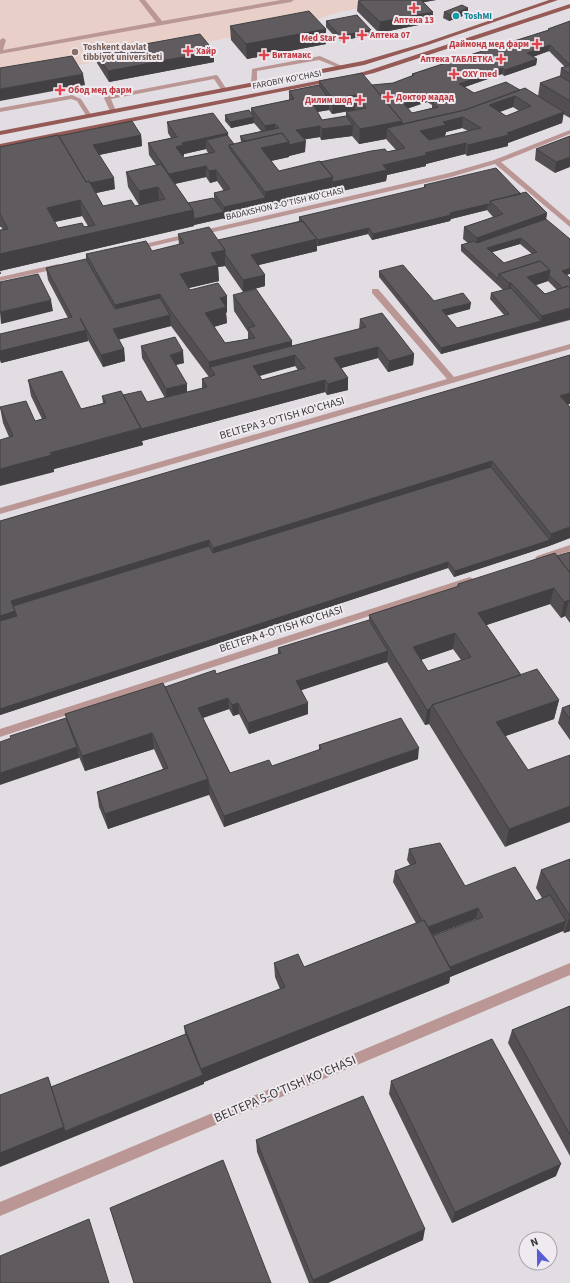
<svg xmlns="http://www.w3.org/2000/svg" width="570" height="1283" viewBox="0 0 570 1283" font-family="'Source Sans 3',sans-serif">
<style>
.education{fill:#e8cfc8}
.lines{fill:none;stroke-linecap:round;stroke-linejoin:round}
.lane{fill:#ba9794;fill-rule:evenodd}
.street{fill:#ba9794;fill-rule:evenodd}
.primary{fill:#955a56;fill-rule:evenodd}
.wall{fill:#524e52;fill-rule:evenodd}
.shaded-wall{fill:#424042}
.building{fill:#5f5b5f;stroke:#424042;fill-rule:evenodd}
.health-dot{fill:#e0444e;stroke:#efeaef;stroke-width:1.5}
.culture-dot{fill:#0f9aa8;stroke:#efeaef;stroke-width:1.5}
.education-dot{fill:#8d6e63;stroke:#efeaef;stroke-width:1.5}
.labels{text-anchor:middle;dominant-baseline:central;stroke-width:4;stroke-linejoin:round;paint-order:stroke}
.far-culture-label{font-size:9px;font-weight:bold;fill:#0d838f;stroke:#efeaef;text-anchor:start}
.far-health-label{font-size:9px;font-weight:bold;fill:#be3a42;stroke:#efeaef;text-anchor:start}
.far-education-label{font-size:9px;font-weight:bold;fill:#785e54;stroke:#efeaef;text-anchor:start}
.far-street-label{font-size:9px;fill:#393739;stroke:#efeaef}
.street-label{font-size:11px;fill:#393739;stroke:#efeaef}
.near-street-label{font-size:13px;fill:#393739;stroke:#efeaef}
</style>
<rect width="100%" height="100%" fill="#e2dde2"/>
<!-- education -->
<path class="education" d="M0,0H396L397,1L339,12L300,25L0,79Z"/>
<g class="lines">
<!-- lane -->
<path class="lane" d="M139,0H145L162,21L281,0H294L291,2L0,54V40L3,38L6,40L3,50L156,22Z
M320,56L344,67L339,68L319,60L257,71V84L254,86L251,84L252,69Z
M216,75L218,76L227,90L226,91H222L214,79L111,99L116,111L113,113L110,111L104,98L107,96Z
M72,95L81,99L92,116L91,117H87L77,101L71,99L0,112V108Z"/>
<!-- street -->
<path class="street" d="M570,130V134L501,162L570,221V227L495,164L451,177L136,250L132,248L136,246L449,173L494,160Z
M58,264L62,266L61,268L0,281V277Z
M372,289H378L454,377L570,344V349L0,514V508L447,379L372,293Z
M570,545V551L540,561L535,558L537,556Z
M470,577L475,580L473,582L0,737V729Z
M570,963V975L0,1216V1202Z"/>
<!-- primary -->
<path class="primary" d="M549,0H558L428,45L364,65L0,135V131L363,61L424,43Z
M570,4V8L374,73L349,79L346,77L370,70Z
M332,78L334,79V81L0,148V144Z"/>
</g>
<!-- wall -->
<path class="wall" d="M363,0H436L423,2L433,22L379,33L357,11L358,1Z
M444,12L468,14L449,21L443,18Z
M326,21L371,30V35L339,41L326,27Z
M570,21V118L563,114L562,123L508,143V146L467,156L465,154L426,164V166L387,175L386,181L333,193L332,192L266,207V209L194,225V226L0,271L1,274H0V230H3L1,227H0V147L59,136L141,135L142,146L99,155L115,189L96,193L103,206H135L139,205L128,187L126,172L156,165L149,155L148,143L171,138L168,133L167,122L228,133V137L234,144L241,142L240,136L261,131L254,123L231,128L225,121V115L251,113V108L289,100V91L319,85V81L372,85L393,83L412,76V74L548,30V29ZM549,51L565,67L561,68L560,76L540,83L538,96L520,90L474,93L465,87L502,74L504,76L536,65L537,59L533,57ZM427,102L432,105V108L412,113L408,108ZM513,107L519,111L506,116L500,112ZM329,110L332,114L355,110L346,112V116L322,120L317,112ZM462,128L468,131L429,140L445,136L446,132ZM352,136L359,144L386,139L396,150L320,162L279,171L271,161L289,157V156L305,152L304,139L320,137L321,140ZM206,149L208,153L184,158L183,156H184V154ZM206,177L210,183L217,181L224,191L214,193V198L188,203L175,184ZM82,216L88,226L84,227L58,228L55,222Z
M230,26L326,29V44L247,59L231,40Z
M96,53L214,62L109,82L97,63Z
M570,136L555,173L535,160L536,149Z
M424,185L521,194L547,213L546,219L567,275L570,278V320L441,354L379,277V271L434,301L470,309L446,315L457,328L504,315L490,299L491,293L503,290L461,251V245L468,243L463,239L464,227L493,217L487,210L451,219L450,221L372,240L368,234L318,246H317V251L258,265L265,275V286L243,292L225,266L218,267L219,281L188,288L190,290L227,312L226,313L227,323L214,327L225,343L248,339V332L234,311L233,295L292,346L359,329L360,319L414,354L413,365L388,372L378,358L341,368L348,378V390L327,395L325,392L142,441L143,445L54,469V472L9,437L3,423L0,407L35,421L42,419L31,396L28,380L81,409L103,403L102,396L123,395L147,402L165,398L142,358L141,346L184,363L176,365L187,392L202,388V379L209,377L171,326L118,339L124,349L125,361L103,367L88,340V341L1,363L0,360V334L68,318L48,280L46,268L86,259V254L152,251L179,245L178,234L218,240L299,221V217L424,188ZM520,244L532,254L504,263L492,252ZM548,281L557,290L545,294L536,285ZM295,366L298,370L262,380L260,376Z
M570,355V404H568L570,407V538L549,546L454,577L448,568L0,715V521Z
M570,552V623L565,616L561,618L550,604L486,625L521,675L559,700L554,719L505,736L528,770L505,847L429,724L425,725L387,662L301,690L308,714L249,734L239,714L233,716L229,709L203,718L230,773L272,766L319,750V745L418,759L224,827L209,795L108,829L99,807L97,792L163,769L154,749L85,771L79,757V758L11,738L66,718L65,714L165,687L216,674L278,654V648L369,620V615L457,587L458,584ZM453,649L461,660L428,671L421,660Z
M570,705V740L558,723L562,708Z
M409,849L465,886L536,901L542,898L536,888L541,870L570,859V931L564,933L563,931L450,977L449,983L204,1082V1084L51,1087L185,1034L184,1026L280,989L275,977L274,963L304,967L416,923L393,882L395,871L410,865L407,860ZM476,919V920L433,936L432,935Z
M570,1006V1156L508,1043L512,1030Z
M391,1081L556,1176L452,1223L389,1094Z
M256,1140L423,1240L328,1283H309L257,1152Z
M110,1208L271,1283H134Z"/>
<!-- shaded-wall -->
<path class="shaded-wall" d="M415,0H436L415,4Z
M468,8V14L449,21L450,15Z
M433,12V22L379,33L380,22Z
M326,29V44L247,59L246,44Z
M371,30V35L339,41L340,36Z
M550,45L549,51L526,59L527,53Z
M214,51V62L109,82L108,71Z
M537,59L536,65L504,76L505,70Z
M503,68L502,74L459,89V84Z
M83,74L85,85L0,101V89Z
M355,95V110L332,114L333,99Z
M428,96L427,102L404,110V104Z
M515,96L513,107L488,116L463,117L462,128L446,132L445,136L419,142L387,128L386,139L359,144L360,129L489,105Z
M329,99V110L311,113L312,102Z
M564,112L562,123L508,143V146L467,156L468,145L507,133Z
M254,117V123L231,128L230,122Z
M275,124V135L266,137L265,126Z
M353,125L352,136L321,140L322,129Z
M320,126V137L296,141V130Z
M228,133L229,144L206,140V149L184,154V156L177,158L176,147L182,143Z
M141,135L142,146L94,156L93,145Z
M306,141L305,152L289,156V157L261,163L248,145L289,142Z
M466,143L465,154L426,164V166L387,175L386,181L333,193V182L383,165L425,153Z
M570,157V167L555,173L556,162Z
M206,166V177L169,185V174Z
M216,170L217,181L210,183L209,171Z
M333,177L332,192L266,207V209L224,219V207L265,198V192Z
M114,178L115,189L87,195L86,184Z
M158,187L159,203L140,207L139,191Z
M80,200L82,216L49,223L47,208Z
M488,204L487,210L451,219L450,221L372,240L373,234L450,213Z
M193,210L224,212V218L194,225V226L0,271L1,274H0V254Z
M547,213L545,225L476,249L477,238Z
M369,228L368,234L318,246V240Z
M521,238L520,244L486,254L487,248Z
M317,239V251L251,267V255Z
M225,250V266L218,267L219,281L181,290L180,274L211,253Z
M570,268V274L561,277L562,271Z
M550,270L548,281L525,289L527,277Z
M265,275V286L243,292V280Z
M509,283H511L510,294L508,295Z
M160,294L161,310L117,321L115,305Z
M227,296V312L226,313L227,323L206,329L205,313L220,298Z
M51,300L53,311L1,324L0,312Z
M471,303L470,309L442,317V310Z
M570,308V319L441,354V348L541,321L542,316Z
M170,315L171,326L114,341L113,329Z
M86,330L88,341L1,363L0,356V351Z
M292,341V356L295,355V366L253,377L215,375L210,367V378L209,362Z
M378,347V358L334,370V358Z
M124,349L125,361L103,367L101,355Z
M183,351L184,363L171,366L170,355Z
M414,354L413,365L388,372L389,361Z
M348,378V390L327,395L328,384Z
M325,380V392L142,441L143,445L54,469V472L0,486V469L50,453Z
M187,384V395L167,401L166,389Z
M570,393V404L558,407L560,396Z
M492,461L490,473L214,560L213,548Z
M570,527V538L549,546L454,577L455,571L550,540L551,534Z
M209,540L210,552L18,623L0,628V616L11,601Z
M448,562V568L0,715V709Z
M554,588L550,604L475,629L478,613Z
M569,600L565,616L561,618L564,602Z
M455,633L453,649L411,663L413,647Z
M388,651L387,662L296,692V681Z
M228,698L229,709L199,719L198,708Z
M559,700L554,719L492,741L496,722Z
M238,703L239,714L233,716L232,705Z
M308,703V714L249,734L248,723Z
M431,708L429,724L425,725L427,710Z
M152,733L154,749L85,771L82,756Z
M77,747L79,758L0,785V773Z
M419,748L418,759L224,827V816Z
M208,779L210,794L108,829L105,814Z
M570,806V822L505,847L509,829Z
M478,908L476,919L424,939L426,928Z
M570,916V931L564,933Z
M566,921L563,931L450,977L449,983L204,1082V1084L0,1167V1153L48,1077L65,1131L202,1075L201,1069L448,968Z
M561,1164L556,1176L452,1223L455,1212Z
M425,1229L423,1240L328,1283H313V1280Z"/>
<!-- building -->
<path class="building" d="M363,0H421L433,12L380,22L358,1Z
M462,5L468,8L450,15L444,12Z
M309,11L326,29L246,44L230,26Z
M357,15L371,30L340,36L326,21Z
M570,21V65L550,45L527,53L537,59L505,70L503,68L459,84L474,93L506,82L520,90L465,110L402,124V121L372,85L393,83L414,75L412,74L476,53L549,30L548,29ZM428,96L436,101L432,103L438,107L412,113L404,104Z
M200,34L214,51L108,71L96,53Z
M72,56L83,74L0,89V68Z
M570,65V74L561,68Z
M362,73L402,121L360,129L346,112L366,108L355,95L333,99L319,81Z
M560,76L570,82V101L540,83Z
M319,85L329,99L312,102L322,120L346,116L353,125L322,129L320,126L296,130L306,141L289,145V142L282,133L245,141L240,136L279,128L275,124L265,126L251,108L294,99L289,91Z
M525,88L564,112L507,133L509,135L468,145L466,143L425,153L427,155L383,165L387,170L333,182L332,181L333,177L320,162L371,151L385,149L387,152L405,148L387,128L465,110ZM515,96L531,106L506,116L489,105ZM463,117L481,128L429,140L420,131L446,125L443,122Z
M249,110L254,117L230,122L225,115Z
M213,113L228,133L182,143L183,145L176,147L184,158L215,152L206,140L227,135L234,144L229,145L230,149L266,198L224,207L214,193L230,189L216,170L209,171L206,166L169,174L148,143L177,137L167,122Z
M132,121L141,135L93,145L114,178L90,183L89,181L86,182L59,136Z
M282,133L289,142L261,148L279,171L320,161L333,177L265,192L229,145Z
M58,135L86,182L89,181L103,206L131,200L135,206L165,199L158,187L139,191L126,172L161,164L193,210L0,254V230L8,229L0,214V147ZM80,200L95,225L84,227L82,223L58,228L47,208Z
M570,136V157L556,162L536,149Z
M496,168L521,194L490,201V206L488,204L450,213L451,215L373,234L369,228L318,240L299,217L426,187L424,185Z
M526,192L547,213L477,238L464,227L503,214L490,201Z
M213,198L224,212L194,219L193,210L188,203Z
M546,219L570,239V268L562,271L570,278V288L568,286L563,288L549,275L550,270L540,261L499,274L498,279L461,245L474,241L477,243ZM521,238L537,252L504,263L487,248Z
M303,221L317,239L251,255L265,275L243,280L225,254V250L218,240Z
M209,227L225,250L211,253L218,265L180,274L190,290L218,283L227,296L220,298L226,307L205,313L225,343L255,338L248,328L255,326L233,295L256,289L292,341L209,362L170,310L160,294L115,305L86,254L146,241L152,251L184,243L178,234Z
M86,259L115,309L160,298L170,315L113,329L124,349L101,355L80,318L86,330L0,351V334L72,317L46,268Z
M540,261L550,270L527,277L545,294L568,286L570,288V308L542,316L511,283H509L499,274Z
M403,265L434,301L463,293L471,303L442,310L457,328L509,314L491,293L511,288L541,321L441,348L379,271Z
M38,274L51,300L0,312V282Z
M382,313L414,354L389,361L378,347L334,358L348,378L328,384L325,380L141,429L123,395L141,391L147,402L207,387L202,379L215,375L210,367L366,327L360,319ZM295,355L305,368L262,380L253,366Z
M175,337L183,351L170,355L187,384L166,389L141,346Z
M570,355V393L560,396L570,407V527L551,534L492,461L213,548L209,540L11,601L15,611L0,616V521Z
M62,371L81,409L106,403L102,396L121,391L141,428L50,453L52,455L0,469V440L13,436L0,407L26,401L35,421L46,418L28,380Z
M491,467L550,540L455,571L448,562L0,709V621L17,616L13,606L209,546L213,553Z
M570,552V573L557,556Z
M555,553L570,573V602L569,600L564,602L554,588L478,613L521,675L432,705L431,708L427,710L369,615L459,586L458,584ZM455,633L471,657L428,671L413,647Z
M369,620L388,651L296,681L308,703L248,723L238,703L232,705L228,698L198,708L230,773L269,760L272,766L321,749L319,745L401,718L419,748L224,816L209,784L208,779L165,687L215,670L216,674L281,653L278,648Z
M537,669L559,700L496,722L528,770L570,755V806L509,829L432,705Z
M163,683L208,779L105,814L97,792L168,768L152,733L82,756L65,714Z
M570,705V719L562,708Z
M66,718L77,747L0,773V742L11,738L10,736Z
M440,843L465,886L515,867L536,901L550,895L566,921L450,967L433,936L483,917L478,908L428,927L424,920L422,921L395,871L416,863L409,849Z
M570,859V916L541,870Z
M424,920L451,970L201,1069L184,1026L285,987L274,963L298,954L304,967Z
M570,1006V1135L512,1030Z
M186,1034L203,1075L65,1131L51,1087Z
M492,1039L561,1164L455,1212L391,1081Z
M48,1077L64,1127L0,1153V1095Z
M363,1096L425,1229L313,1280L256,1140Z
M223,1160L271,1283H134L110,1208Z
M89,1219L109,1283H0V1256Z"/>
<!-- markers -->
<g class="health-dot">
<path d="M412 2h4v4h4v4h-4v4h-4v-4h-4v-4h4z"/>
<path d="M360 29h4v4h4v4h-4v4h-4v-4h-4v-4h4z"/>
<path d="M342 32h4v4h4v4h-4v4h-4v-4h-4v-4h4z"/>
<path d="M535 38h4v4h4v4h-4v4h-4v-4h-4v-4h4z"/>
<path d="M186 45h4v4h4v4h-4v4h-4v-4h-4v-4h4z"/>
<path d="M262 49h4v4h4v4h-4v4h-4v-4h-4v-4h4z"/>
<path d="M499 53h4v4h4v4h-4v4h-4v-4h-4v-4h4z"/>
<path d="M452 68h4v4h4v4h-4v4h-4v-4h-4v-4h4z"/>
<path d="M58 84h4v4h4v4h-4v4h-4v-4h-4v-4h4z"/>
<path d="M386 91h4v4h4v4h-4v4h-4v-4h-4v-4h4z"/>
<path d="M358 94h4v4h4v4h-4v4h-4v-4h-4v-4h4z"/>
</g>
<circle class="culture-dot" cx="456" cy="16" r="4"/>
<circle class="education-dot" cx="75" cy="52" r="4"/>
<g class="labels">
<!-- far-culture labels -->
<g class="far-culture-label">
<text x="464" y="16">ToshMI</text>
</g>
<!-- far-health labels -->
<g class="far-health-label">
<text x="414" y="20" text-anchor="middle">Аптека 13</text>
<text x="370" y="35">Аптека 07</text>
<text x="336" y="38" text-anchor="end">Med Star</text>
<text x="529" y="44" text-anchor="end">Даймонд мед фарм</text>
<text x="196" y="51">Хайр</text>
<text x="272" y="55">Витамакс</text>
<text x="493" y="59" text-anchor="end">Аптека ТАБЛЕТКА</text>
<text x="462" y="74">OXY med</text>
<text x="68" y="90">Обод мед фарм</text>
<text x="396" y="97">Доктор мадад</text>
<text x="352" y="100" text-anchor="end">Дилим шод</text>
</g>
<!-- far-education labels -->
<g class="far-education-label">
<text x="83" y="47">Toshkent davlat<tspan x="83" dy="10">tibbiyot universiteti</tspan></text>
</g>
<!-- far-street labels -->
<g class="far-street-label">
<text transform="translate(287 80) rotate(-11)">FAROBIY KO'CHASI</text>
<text transform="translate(285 204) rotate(-13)">BADAXSHON 2-O'TISH KO'CHASI</text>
</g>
<!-- street labels -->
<g class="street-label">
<text transform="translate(282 418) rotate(-16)">BELTEPA 3-O'TISH KO'CHASI</text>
<text transform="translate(281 629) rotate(-18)">BELTEPA 4-O'TISH KO'CHASI</text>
</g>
<!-- near-street labels -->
<g class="near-street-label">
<text transform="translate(285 1089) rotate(-23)">BELTEPA 5-O'TISH KO'CHASI</text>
</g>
</g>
<!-- north arrow -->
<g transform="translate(538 1251) rotate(338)"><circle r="19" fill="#efeaef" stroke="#a6a2a6"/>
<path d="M0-3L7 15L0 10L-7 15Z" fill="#585dd4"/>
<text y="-6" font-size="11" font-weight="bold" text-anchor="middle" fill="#393739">N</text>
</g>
</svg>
